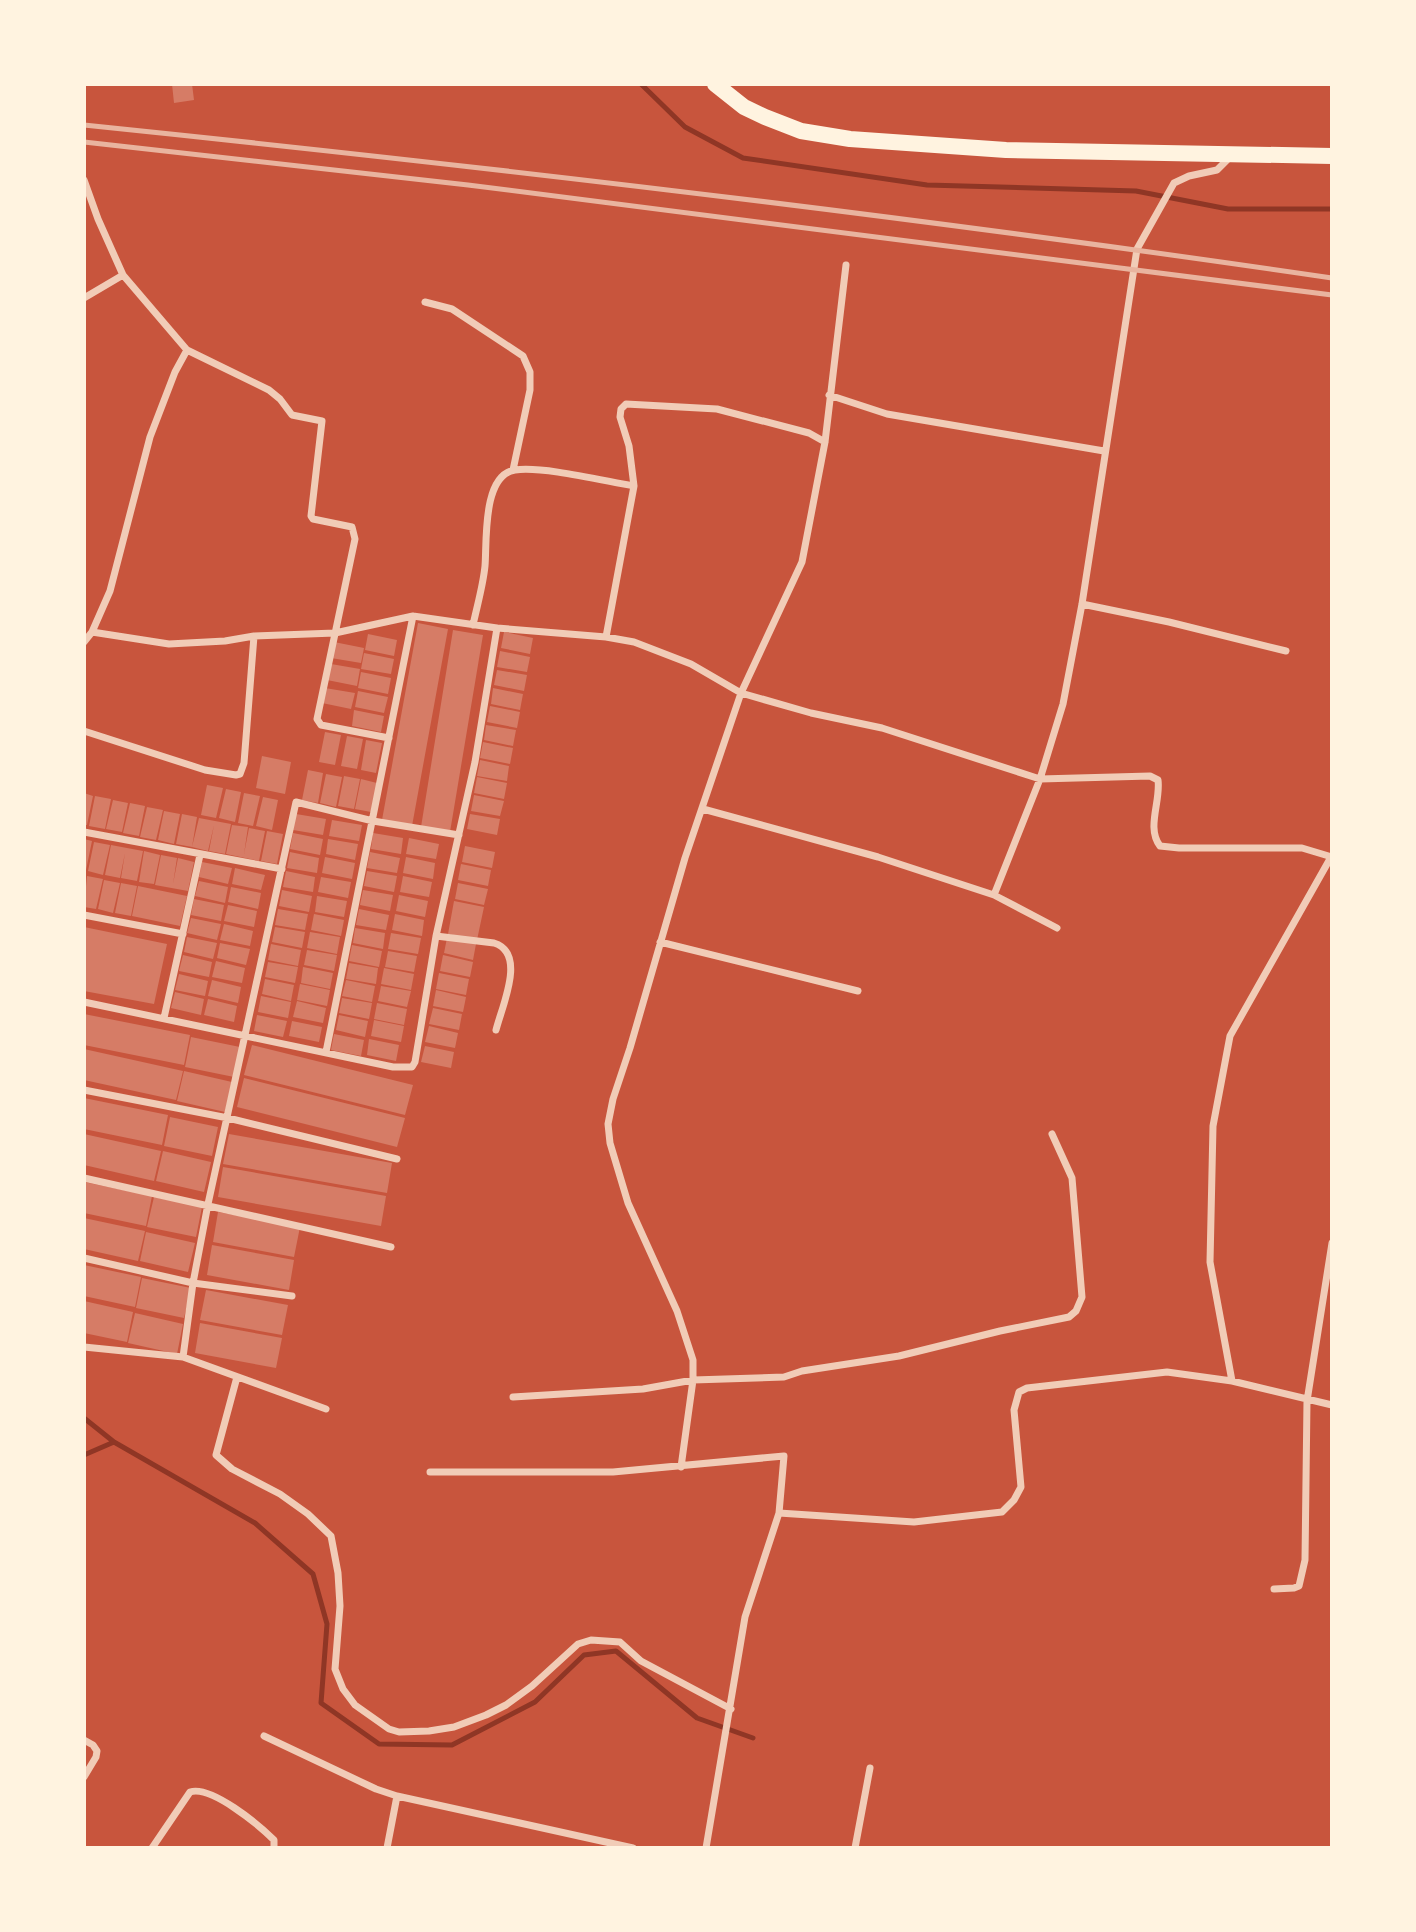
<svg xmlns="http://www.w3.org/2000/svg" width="1416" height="1932" viewBox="0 0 1416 1932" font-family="'Libre Baskerville',serif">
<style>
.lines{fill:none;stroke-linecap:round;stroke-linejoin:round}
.stream{stroke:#8f3625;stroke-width:5}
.building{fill:#d67c66}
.minor{stroke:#f1ccb7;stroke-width:7}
.primary{stroke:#fff3e0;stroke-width:16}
.rail{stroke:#e9b49f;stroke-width:5}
</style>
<rect width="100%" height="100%" fill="#c8553d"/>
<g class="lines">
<!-- stream -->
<path class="stream" d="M641,84L685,127L743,158L927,185L1136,191L1228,209H1332
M84,1418L114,1442L255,1523L313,1574L327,1624L321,1703L379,1744L452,1745L535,1702L584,1655L616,1651L697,1718L753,1738
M84,1455L114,1442"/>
</g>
<!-- building -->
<path class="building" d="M172,84H192L194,100L174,103Z
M418,623L448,629L412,826L382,820Z
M453,630L483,635L450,832L421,827Z
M504,632L533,638L530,654L501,648Z
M368,634L397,640L394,656L365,650Z
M334,642L364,648L361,663L331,658Z
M500,651L530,657L527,672L497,667Z
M364,653L394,659L391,674L361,669Z
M331,664L360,669L357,686L327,680Z
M497,670L527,675L524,691L494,685Z
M361,672L391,678L388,694L358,688Z
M325,688L355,693L351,709L322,703Z
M493,688L523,694L520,710L491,704Z
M358,691L388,697L384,713L355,707Z
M490,706L520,712L517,728L487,722Z
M354,710L384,716L381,732L352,726Z
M486,725L516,730L513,746L484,740Z
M325,732L341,735L335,765L319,762Z
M347,736L363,739L357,769L341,766Z
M366,740L382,743L376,773L361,770Z
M483,742L513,748L510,764L480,758Z
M262,756L291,762L285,794L256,788Z
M480,760L509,766L507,781L477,776Z
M308,770L323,773L318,803L302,800Z
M326,774L342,777L336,807L320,803Z
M344,776L360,779L354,809L338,806Z
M477,777L507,783L504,799L474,793Z
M361,779L377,783L371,812L355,809Z
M207,785L223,788L216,818L201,815Z
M226,789L241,792L235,822L219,818Z
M84,793L93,796L87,825H84Z
M244,793L260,796L253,826L238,823Z
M474,795L504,801L500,816L471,811Z
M95,796L111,799L105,829L89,826Z
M263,797L278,800L272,830L256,826Z
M113,800L128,803L122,832L106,829Z
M130,803L145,806L139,836L123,833Z
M147,807L163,810L156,840L140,837Z
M164,811L180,814L174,844L158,840Z
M182,814L197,817L192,847L176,844Z
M296,814L326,819L323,835L293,830Z
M470,814L500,819L497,835L467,829Z
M199,818L231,824L225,854L209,851L214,825L208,851L192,847Z
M332,820L362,825L359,841L329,836Z
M232,825L248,827L244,854L249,828L265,831L259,861L226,854Z
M267,831L283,834L277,864L261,861Z
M293,833L323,839L320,855L290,849Z
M373,833L403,838L401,854L371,849Z
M409,838L439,844L436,859L406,854Z
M84,839L92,841L85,875H84Z
M328,839L358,844L355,860L326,854Z
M94,842L110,845L103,875L88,871Z
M111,845L143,851L137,881L121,878L125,853L120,878L105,875Z
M465,846L495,852L492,868L462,862Z
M144,851L160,855L154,884L139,882Z
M290,852L319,858L317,873L287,868Z
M370,852L400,858L397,873L367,868Z
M161,855L177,858L173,884L178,858L194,862L188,891L155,885Z
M325,857L355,863L352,879L322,873Z
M406,857L435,863L433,879L403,873Z
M202,862L232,868L228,884L199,877Z
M461,864L491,870L488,886L458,880Z
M235,868L265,875L261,890L232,884Z
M286,871L315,877L313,892L283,887Z
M367,871L397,876L394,892L364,886Z
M87,876L103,879L96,909L84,907Z
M403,876L432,882L429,897L400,892Z
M321,877L351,882L348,898L318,892Z
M104,880L120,883L113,913L98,909Z
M199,881L228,887L225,903L195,896Z
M121,883L137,886L131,916L115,913Z
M458,883L488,889L484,905L455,899Z
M138,886L187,896L180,926L132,916Z
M231,887L261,893L258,909L228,902Z
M282,890L312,896L309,912L279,906Z
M363,890L393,895L390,911L360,905Z
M399,895L428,901L425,917L396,911Z
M317,896L347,901L344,917L315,912Z
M194,899L224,905L221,921L191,915Z
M454,901L484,907L477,940L448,934Z
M228,905L257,911L254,927L224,921Z
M278,909L308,914L305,930L275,925Z
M359,909L389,915L386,930L356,925Z
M314,914L344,920L341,936L311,930Z
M395,914L424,920L422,936L392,930Z
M191,918L221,924L217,940L187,933Z
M224,924L253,931L250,946L220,940Z
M84,927L167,944L154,1004L84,991Z
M275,927L305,932L302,948L272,942Z
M355,928L385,933L383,949L353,943Z
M310,932L340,937L337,954L307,948Z
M391,933L421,938L418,954L388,949Z
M187,937L217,943L213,959L184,952Z
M447,938L476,944L473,960L444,953Z
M220,943L250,949L246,965L217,958Z
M271,944L301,950L298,966L268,960Z
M352,945L382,951L379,967L349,961Z
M307,950L337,955L334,971L304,965Z
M388,951L417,956L414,972L385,967Z
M183,955L212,962L209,977L179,971Z
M443,955L473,962L470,977L440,971Z
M216,961L245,968L242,983L212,977Z
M268,962L298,967L295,983L265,977Z
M349,963L378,968L376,984L346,979Z
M303,967L333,973L330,989L301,983Z
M384,968L414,974L411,990L381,984Z
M439,973L469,979L466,995L436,989Z
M179,974L208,981L205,996L175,990Z
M265,979L294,985L291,1001L262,994Z
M212,980L241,987L238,1003L208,996Z
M346,980L375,986L372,1002L342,996Z
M300,984L330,990L327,1006L297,1000Z
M381,986L411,991L407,1007L378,1001Z
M436,990L466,997L463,1012L433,1006Z
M175,992L204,999L201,1015L171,1008Z
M261,996L291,1002L288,1018L258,1012Z
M342,998L372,1003L369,1019L339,1013Z
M208,999L237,1006L234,1022L204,1015Z
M297,1001L326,1008L323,1023L293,1017Z
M377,1003L407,1009L404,1025L374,1019Z
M433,1008L462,1014L459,1030L429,1024Z
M84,1014L190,1035L184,1065L84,1045Z
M257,1015L287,1021L283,1037L254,1031Z
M339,1015L368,1021L365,1037L336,1030Z
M374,1020L404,1026L401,1042L371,1036Z
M292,1021L322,1027L319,1042L289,1036Z
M429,1026L458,1033L455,1048L425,1042Z
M334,1034L364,1040L361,1056L331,1050Z
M191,1037L240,1047L234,1077L185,1067Z
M369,1039L399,1045L396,1061L367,1055Z
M252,1045L413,1085L405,1115L244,1075Z
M425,1046L454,1052L451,1068L421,1062Z
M84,1049L183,1071L176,1100L84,1080Z
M184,1071L232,1082L225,1112L177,1101Z
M244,1078L405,1118L397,1147L237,1107Z
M84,1098L168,1115L162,1145L84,1129Z
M170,1117L218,1127L212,1156L164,1146Z
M84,1134L161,1151L154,1181L84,1165Z
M229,1134L392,1163L387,1193L223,1164Z
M163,1151L211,1162L204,1192L156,1181Z
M223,1167L386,1196L381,1226L218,1197Z
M84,1182L152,1196L146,1226L84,1213Z
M154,1197L202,1207L196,1237L147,1227Z
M218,1212L300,1227L294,1257L213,1242Z
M84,1218L145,1231L138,1261L84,1249Z
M146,1232L195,1243L188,1272L140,1261Z
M212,1245L294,1260L289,1290L207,1275Z
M84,1265L141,1277L135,1307L84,1296Z
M142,1278L191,1288L184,1318L136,1308Z
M206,1290L288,1305L282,1335L200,1320Z
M84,1301L133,1312L127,1342L84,1333Z
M135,1313L183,1324L177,1354L128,1343Z
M200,1323L282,1338L276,1368L195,1353Z"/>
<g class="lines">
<!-- minor -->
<path class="minor" d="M84,180L98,219L123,275L187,350L175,372L150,437L110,591L92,632L84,642
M84,298L123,275
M425,302L452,309L523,356L530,372V390L513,470
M187,350L269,390L280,399L292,415L322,421L311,516L313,519L352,527L355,539L317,719L321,725L389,738
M829,395L887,414L1104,451
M1082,604L1169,622L1286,651
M473,625C477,606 483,586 485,566C487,542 482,475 515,470C543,466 604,481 634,486
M92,632L169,644L225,641L254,636L335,633L413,616L497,628L606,637L634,642L691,664L741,693L811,713L882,728L1040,779L1150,776L1158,780C1161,801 1146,828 1160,846L1179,848H1302L1332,857
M606,637L634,486L629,446L620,417L621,409L626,404L717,409L809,433L825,442
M84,731L205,770L236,775L240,774L244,763L254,636
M703,809L878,857L994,895L1057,928
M84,832L282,869
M994,895L1040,779L1063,704L1082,604L1137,249L1174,183L1189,176L1217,170L1231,156
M84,915L183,934
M436,936L494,943C527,953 502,1006 496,1030
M660,942L858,991
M84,1002L393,1067H412L415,1062L436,936L475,762L497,628
M164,1018L200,855
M326,1052L413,616
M84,1090L228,1118L397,1159
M84,1178L391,1247
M84,1258L193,1283L292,1296
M84,1347L183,1357L326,1409
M183,1357L193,1283L208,1204L296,802L373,821L459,835
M237,1377L216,1455L232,1469L280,1494L308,1514L331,1536L338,1573L340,1606L335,1669L343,1689L355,1705L389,1729L399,1732L429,1731L454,1727L486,1715L506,1705L532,1686L578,1644L591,1640L620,1642L641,1661L731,1709
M1232,1381L1210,1262L1213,1126L1230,1036L1331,857
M513,1397L643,1389L693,1380L784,1377L802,1371L899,1356L1000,1331L1069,1317L1076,1311L1082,1297L1072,1178L1052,1134
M681,1467L693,1380V1360L677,1311L628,1203L610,1143L608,1124L613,1099L630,1048L685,858L741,693L802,562L825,442L846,265
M430,1472H613L784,1456L779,1513L745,1617L706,1848
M779,1513L914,1522L1002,1512L1014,1500L1021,1487L1014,1410L1019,1392L1027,1388L1167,1372L1232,1381L1332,1405
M1274,1589L1294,1588L1299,1586L1305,1560L1307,1401L1332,1243
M264,1736L376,1789L397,1796L387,1848
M84,1740L93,1745L97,1751L96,1757L84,1777
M397,1796L633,1848
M152,1848L190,1792C211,1785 259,1825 274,1840V1848
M855,1848L870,1768"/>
<!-- primary -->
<path class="primary" d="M715,84L744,107L765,117L801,131L850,139L1006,150L1332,156"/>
<!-- rail -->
<path class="rail" d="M84,125C501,168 917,217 1332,278
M84,142L468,185L1332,295"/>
</g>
<!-- border -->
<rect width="1416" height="1932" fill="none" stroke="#fff3e0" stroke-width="172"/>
</svg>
